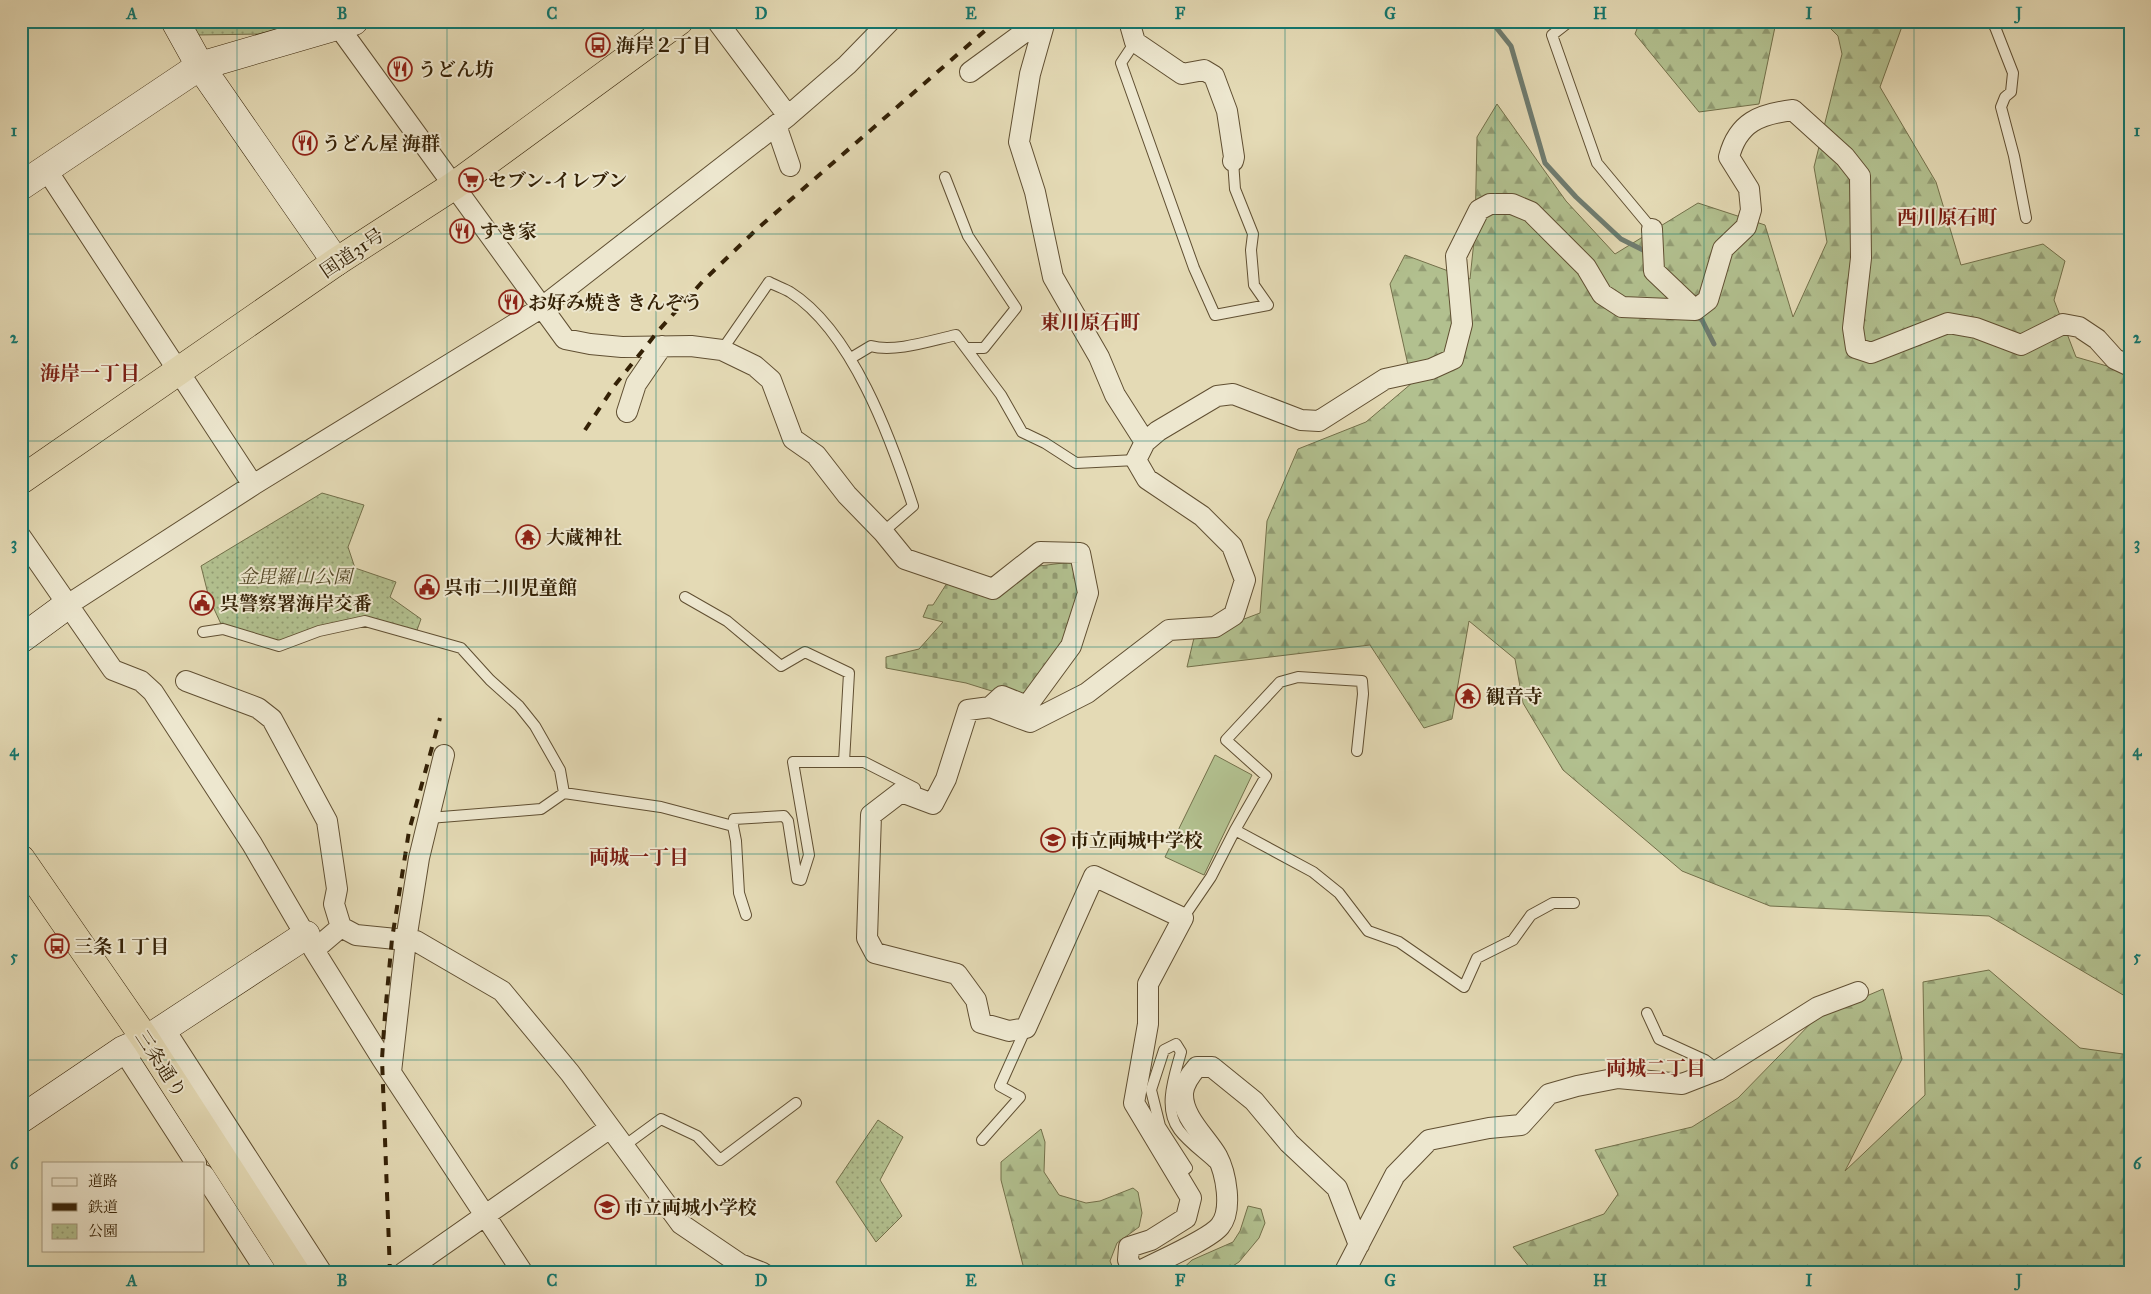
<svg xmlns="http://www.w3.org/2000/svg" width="2151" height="1294" viewBox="0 0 2151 1294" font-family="'IM FELL Great Primer','Noto Serif JP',serif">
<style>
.forest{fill:url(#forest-firs);stroke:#73704a}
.cemetery{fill:url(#cemetery-stones);stroke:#73704a}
.park{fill:url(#park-dots);stroke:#73704a}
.pitch{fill:#b2c08f;stroke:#73704a}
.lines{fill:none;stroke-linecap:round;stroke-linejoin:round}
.stream{stroke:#6f7c70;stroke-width:5}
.lane-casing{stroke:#604f32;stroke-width:12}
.street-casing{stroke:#604f32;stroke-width:22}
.secondary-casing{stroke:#342106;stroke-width:29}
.highway-casing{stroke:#342106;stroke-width:29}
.lane{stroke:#ede7cf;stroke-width:10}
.street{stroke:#ede7cf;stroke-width:20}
.secondary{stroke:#ede7cf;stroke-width:28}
.highway{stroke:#e4dab5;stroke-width:28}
.rail{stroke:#342106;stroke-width:4;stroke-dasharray:9 9;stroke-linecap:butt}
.grid{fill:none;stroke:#0f766e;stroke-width:1;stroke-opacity:0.55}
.labels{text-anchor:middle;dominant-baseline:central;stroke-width:4;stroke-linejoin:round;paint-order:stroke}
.poi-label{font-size:19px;font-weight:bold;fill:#342106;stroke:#ede7cf;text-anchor:start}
.street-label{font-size:19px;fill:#342106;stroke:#ede7cf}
.park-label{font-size:19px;font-style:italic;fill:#544928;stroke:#ede7cf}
.neighbourhood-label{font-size:20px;font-weight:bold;fill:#7a1f14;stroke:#ede7cf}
.neatline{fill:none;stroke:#0f766e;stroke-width:2}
.grid-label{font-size:16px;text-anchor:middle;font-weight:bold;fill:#0f766e}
</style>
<defs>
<pattern id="forest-firs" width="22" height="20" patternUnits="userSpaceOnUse" patternTransform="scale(1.25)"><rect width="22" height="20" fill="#b2c08f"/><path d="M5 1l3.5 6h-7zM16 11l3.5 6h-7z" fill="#929c73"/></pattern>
<pattern id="cemetery-stones" width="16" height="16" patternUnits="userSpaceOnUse" patternTransform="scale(1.25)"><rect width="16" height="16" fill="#b2c08f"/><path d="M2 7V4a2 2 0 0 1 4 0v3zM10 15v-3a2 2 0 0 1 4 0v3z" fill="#929c73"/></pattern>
<pattern id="park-dots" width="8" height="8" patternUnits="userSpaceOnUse" patternTransform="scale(1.25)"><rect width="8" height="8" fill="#b2c08f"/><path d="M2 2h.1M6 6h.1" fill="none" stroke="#929c73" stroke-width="1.8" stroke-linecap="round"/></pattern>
</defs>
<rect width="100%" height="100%" fill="#e4dab5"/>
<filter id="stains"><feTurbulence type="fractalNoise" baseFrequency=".004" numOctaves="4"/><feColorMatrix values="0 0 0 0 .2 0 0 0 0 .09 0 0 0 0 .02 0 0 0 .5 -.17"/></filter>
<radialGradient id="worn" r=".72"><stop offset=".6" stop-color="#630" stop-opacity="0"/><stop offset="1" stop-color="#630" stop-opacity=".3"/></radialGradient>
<!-- forest -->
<path class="forest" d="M1640,21H1780L1775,27L1759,104L1699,112L1635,34Z
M1823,21H1904L1880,87L1936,182L1961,265L2043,244L2065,261L2054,300L2076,357L2107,366H2130V999L1989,916L1770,906L1682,871L1563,770L1523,703L1515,659L1469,621L1452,719L1424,728L1370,645L1187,667L1194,638L1260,613L1267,521L1298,449L1366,422L1412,383L1390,284L1405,255L1470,279L1475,231L1477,137L1497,104L1566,201L1615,254L1698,203L1765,225L1793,317L1827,242L1814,167L1842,54L1838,36Z
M1989,970L2080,1048L2130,1055V1273H1534L1513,1247L1604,1214L1618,1194L1595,1150L1692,1127L1738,1098L1817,1017L1883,989L1902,1059L1845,1171L1925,1095L1923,982Z
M1041,1129L1045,1142L1044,1172L1059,1195L1086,1203L1100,1201L1133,1188L1138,1192L1142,1213L1139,1227L1117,1243L1110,1261L1115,1273H1025L1001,1180V1162Z
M1248,1206L1261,1209L1265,1223L1259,1238L1239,1262L1222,1273H1178L1192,1260L1233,1242L1240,1231Z"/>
<!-- cemetery -->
<path class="cemetery" d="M1071,562L1085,602L1027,702L966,683L886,668V657L919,649L943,622L923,617L928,605H933L947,583L995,596L1031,567Z"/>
<!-- park -->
<path class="park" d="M185,21H308L264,34L195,35Z
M322,493L364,505L348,547L355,568L396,582L390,597L421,619L416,633L364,618L323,626L279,641L221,624L209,598L201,566Z
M878,1120L903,1137L880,1180L902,1216L876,1242L836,1182Z"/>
<!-- pitch -->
<path class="pitch" d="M1215,755L1252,775L1204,875L1165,857Z"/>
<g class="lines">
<!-- stream -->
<path class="stream" d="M1491,21L1511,46L1545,163L1576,197L1621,239L1645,251L1646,254
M1696,315L1702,320L1714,344"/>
<!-- lane casing -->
<g class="lane-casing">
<path id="lane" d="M1570,21L1552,35L1597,163L1652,229
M1990,21L1995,27L2013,73L2011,92L2005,97L2001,107L2014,156L2026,218
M1135,42L1121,63L1194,268L1215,315L1268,305L1254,285L1251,250L1253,234L1235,189L1233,161
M945,177L968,236L1016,308L984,348H967
M722,350L769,282C776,286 783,288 790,292C852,331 891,439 913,506L883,532
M851,358L871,346C894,353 933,340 956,335L1001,395L1022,432L1045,443L1076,463L1136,460
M685,597L727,621L781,666L805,652L849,673L844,762
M203,632L223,629L279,646L319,631L365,621L461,648L490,680L519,706L535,726L560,770L564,793
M429,818L541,809L564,793L661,807L733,826L736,841L739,893L746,915
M733,826L734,819L784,816L788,821L797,879L801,880L809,855L793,762H864L915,788
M1235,830L1266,776L1226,740L1280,682L1298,677L1362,681L1363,694L1357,751
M1183,918L1211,877L1235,830L1313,872L1339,893L1368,931L1399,942L1464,987L1477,958L1513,940L1531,915L1553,903H1574
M1647,1013L1659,1039L1705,1060L1718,1070
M982,1140L1020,1097L1000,1086L1026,1028
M624,1146L661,1119L697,1136L720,1160L796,1103
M1176,1177L1187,1168L1160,1126L1151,1090L1164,1050L1176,1044L1181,1052C1175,1075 1162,1108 1179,1130C1188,1142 1202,1152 1213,1162"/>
</g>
<!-- street casing -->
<g class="street-casing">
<path id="street" d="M717,21L788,116
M1045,21L1030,74L1019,142L1035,192L1053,277L1099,357L1115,395L1145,442
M1129,21L1135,42L1182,74L1204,70L1214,76L1227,111L1234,157L1233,161
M338,26L565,339L590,344L622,347L691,346L722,350L755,366L771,380L793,439L816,455L847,495L883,532L905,559L993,589L1040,552L1080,553L1088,593L1071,646L1027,706L1002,696L990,707
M970,72L1033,26L1036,21
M776,125L790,166
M46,169L253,485
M1652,229L1654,271L1695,310
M627,412L636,384L662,346
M21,537L113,670L141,681L153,692L252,844L314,950L382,1059L523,1273
M66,606L253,485L541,308L788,116L847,65L890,21
M186,681L258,708L272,719L327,821L337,889L334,904L341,927L356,935L416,941L502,991L570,1073L681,1224L740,1264L763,1273
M314,950L341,927
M163,1027L322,1273
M123,1050L196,1163
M391,1072L406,940L419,858L444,755
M204,1175L267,1273
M1359,1245L1337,1188L1289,1143L1254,1101L1212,1067H1197C1190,1075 1184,1083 1183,1093C1182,1117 1206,1137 1217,1156C1226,1173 1233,1210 1220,1226C1210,1239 1157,1262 1140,1271L1133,1269L1128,1260L1129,1247L1151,1240L1186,1218L1191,1198L1134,1103L1148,1024V984L1183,918L1094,876L1026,1028L1009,1031L981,1023L976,1000L957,974L875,953L867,938L871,815L901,792L933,804L946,779L968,710L990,707L1030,722L1087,693L1169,630L1215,627L1234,615L1245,580L1232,546L1202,516L1147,479L1136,460L1145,442L1158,431L1217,396L1233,394L1301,420L1319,421L1385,379L1431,369L1453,359L1462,324L1456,256L1479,210L1490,204H1512L1531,212L1586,267L1602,294L1622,307L1695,310L1708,300L1723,249L1746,227L1751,210L1749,189L1729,157C1738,122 1760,114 1793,110L1845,157L1860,176L1861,258L1853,328L1856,348L1871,353L1948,323L1976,328L2021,345L2063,324L2079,327L2097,339L2115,359L2130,366
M403,1273L610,1128
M1344,1273L1395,1175L1429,1140L1489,1128L1521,1125L1549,1094L1577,1086L1618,1078L1682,1084L1718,1070L1818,1007L1858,992"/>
</g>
<!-- secondary casing -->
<g class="secondary-casing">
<path id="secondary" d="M175,21L200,66L336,262
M21,186L200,66L354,21
M21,639L66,606
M21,1119L123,1050L146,1040L306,935"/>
</g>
<!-- highway casing -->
<g class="highway-casing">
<path id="highway" d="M21,480L336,262L455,185L679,21
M21,859L146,1040L296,1273"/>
</g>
<!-- lane -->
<use href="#lane" class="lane"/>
<!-- street -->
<use href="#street" class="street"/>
<!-- secondary -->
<use href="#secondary" class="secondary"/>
<!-- highway -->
<use href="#highway" class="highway"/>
<!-- rail -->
<path class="rail" d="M585,430L615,385L659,330L703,281L757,229L996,21
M390,1273L382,1059L385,1014L392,939L409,831L440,718"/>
</g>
<!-- grid -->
<path class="grid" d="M237,21V1273M447,21V1273M656,21V1273M866,21V1273M1076,21V1273M1285,21V1273M1495,21V1273M1704,21V1273M1914,21V1273M21,234H2130M21,441H2130M21,647H2130M21,854H2130M21,1060H2130"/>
<!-- icons -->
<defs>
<g id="bus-ring" transform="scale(1.25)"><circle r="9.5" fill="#ede7cf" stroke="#8f2418" stroke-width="1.5"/><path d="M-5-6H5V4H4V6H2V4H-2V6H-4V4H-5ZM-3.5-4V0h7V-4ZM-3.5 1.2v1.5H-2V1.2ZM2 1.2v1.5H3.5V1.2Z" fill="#8f2418"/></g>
<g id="restaurant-ring" transform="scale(1.25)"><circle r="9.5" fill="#ede7cf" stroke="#8f2418" stroke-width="1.5"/><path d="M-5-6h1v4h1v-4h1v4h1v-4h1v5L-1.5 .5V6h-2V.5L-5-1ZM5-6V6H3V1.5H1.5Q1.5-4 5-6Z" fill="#8f2418"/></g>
<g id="supermarket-ring" transform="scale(1.25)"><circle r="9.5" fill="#ede7cf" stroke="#8f2418" stroke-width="1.5"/><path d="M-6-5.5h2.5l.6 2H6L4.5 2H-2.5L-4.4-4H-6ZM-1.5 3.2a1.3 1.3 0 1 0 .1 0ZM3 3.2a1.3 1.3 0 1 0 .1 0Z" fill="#8f2418"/></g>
<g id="temple-ring" transform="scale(1.25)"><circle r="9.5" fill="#ede7cf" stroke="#8f2418" stroke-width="1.5"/><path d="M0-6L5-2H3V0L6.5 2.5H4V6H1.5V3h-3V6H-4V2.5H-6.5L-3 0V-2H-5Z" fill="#8f2418"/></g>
<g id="civic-ring" transform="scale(1.25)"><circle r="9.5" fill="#ede7cf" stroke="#8f2418" stroke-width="1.5"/><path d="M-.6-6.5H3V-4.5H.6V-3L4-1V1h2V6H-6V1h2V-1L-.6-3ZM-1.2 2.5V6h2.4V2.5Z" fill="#8f2418"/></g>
<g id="school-ring" transform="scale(1.25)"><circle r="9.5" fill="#ede7cf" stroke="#8f2418" stroke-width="1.5"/><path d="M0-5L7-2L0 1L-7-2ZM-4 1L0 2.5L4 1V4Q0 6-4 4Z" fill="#8f2418"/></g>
</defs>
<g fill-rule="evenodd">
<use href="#bus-ring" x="598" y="45"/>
<use href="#restaurant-ring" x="400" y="69"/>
<use href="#restaurant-ring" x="305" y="143"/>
<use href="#supermarket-ring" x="471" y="180"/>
<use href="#restaurant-ring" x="462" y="231"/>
<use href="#restaurant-ring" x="511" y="302"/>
<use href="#temple-ring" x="528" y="537"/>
<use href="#civic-ring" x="427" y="587"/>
<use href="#civic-ring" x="202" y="603"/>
<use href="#temple-ring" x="1468" y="696"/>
<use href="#school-ring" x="1053" y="840"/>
<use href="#bus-ring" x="57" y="946"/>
<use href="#school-ring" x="607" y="1207"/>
</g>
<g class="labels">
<!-- poi labels -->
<g class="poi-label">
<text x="616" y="45">海岸２丁目</text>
<text x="418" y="69">うどん坊</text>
<text x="322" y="143">うどん屋 海群</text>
<text x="488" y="180">セブン-イレブン</text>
<text x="480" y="231">すき家</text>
<text x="528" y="302">お好み焼き きんぞう</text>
<text x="546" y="537">大蔵神社</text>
<text x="444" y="587">呉市二川児童館</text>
<text x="220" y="603">呉警察署海岸交番</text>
<text x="1486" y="696">観音寺</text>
<text x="1070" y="840">市立両城中学校</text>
<text x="74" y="946">三条１丁目</text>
<text x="624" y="1207">市立両城小学校</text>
</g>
<!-- street labels -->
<g class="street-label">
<text transform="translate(352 253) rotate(-34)">国道31号</text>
<text transform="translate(161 1064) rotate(57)">三条通り</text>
</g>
<!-- park labels -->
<g class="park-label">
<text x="295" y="576">金毘羅山公園</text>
</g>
<!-- neighbourhood labels -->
<g class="neighbourhood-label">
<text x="1947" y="217">西川原石町</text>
<text x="1090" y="322">東川原石町</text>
<text x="90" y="373">海岸一丁目</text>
<text x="639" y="857">両城一丁目</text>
<text x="1656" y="1068">両城二丁目</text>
</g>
</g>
<!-- margin -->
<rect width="2151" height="1294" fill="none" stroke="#e4dab5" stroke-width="55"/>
<!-- legend -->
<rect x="42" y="1162" width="162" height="90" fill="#ede7cf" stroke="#a3987f"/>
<rect x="52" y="1178" width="25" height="8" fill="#ede7cf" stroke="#a3987f"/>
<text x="88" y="1186" font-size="15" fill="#342106">道路</text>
<rect x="52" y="1203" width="25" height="8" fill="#342106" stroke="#a3987f"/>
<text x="88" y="1212" font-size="15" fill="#342106">鉄道</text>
<rect x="52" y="1224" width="25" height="15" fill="url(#park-dots)" stroke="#a3987f"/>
<text x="88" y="1236" font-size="15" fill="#342106">公園</text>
<rect x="28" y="28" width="2096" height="1238" class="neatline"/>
<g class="grid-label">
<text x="132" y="19">A</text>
<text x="342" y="19">B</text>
<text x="552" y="19">C</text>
<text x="761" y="19">D</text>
<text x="971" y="19">E</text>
<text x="1180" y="19">F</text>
<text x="1390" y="19">G</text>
<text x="1600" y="19">H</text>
<text x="1809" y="19">I</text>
<text x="2019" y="19">J</text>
<text x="14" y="136">1</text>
<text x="2137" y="136">1</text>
<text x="14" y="343">2</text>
<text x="2137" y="343">2</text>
<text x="14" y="549">3</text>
<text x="2137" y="549">3</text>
<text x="14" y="756">4</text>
<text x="2137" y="756">4</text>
<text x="14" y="962">5</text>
<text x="2137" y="962">5</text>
<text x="14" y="1169">6</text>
<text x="2137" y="1169">6</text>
<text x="132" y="1286">A</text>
<text x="342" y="1286">B</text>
<text x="552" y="1286">C</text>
<text x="761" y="1286">D</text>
<text x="971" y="1286">E</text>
<text x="1180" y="1286">F</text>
<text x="1390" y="1286">G</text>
<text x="1600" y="1286">H</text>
<text x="1809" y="1286">I</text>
<text x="2019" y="1286">J</text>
</g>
<rect width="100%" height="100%" filter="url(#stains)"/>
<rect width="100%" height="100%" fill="url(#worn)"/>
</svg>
